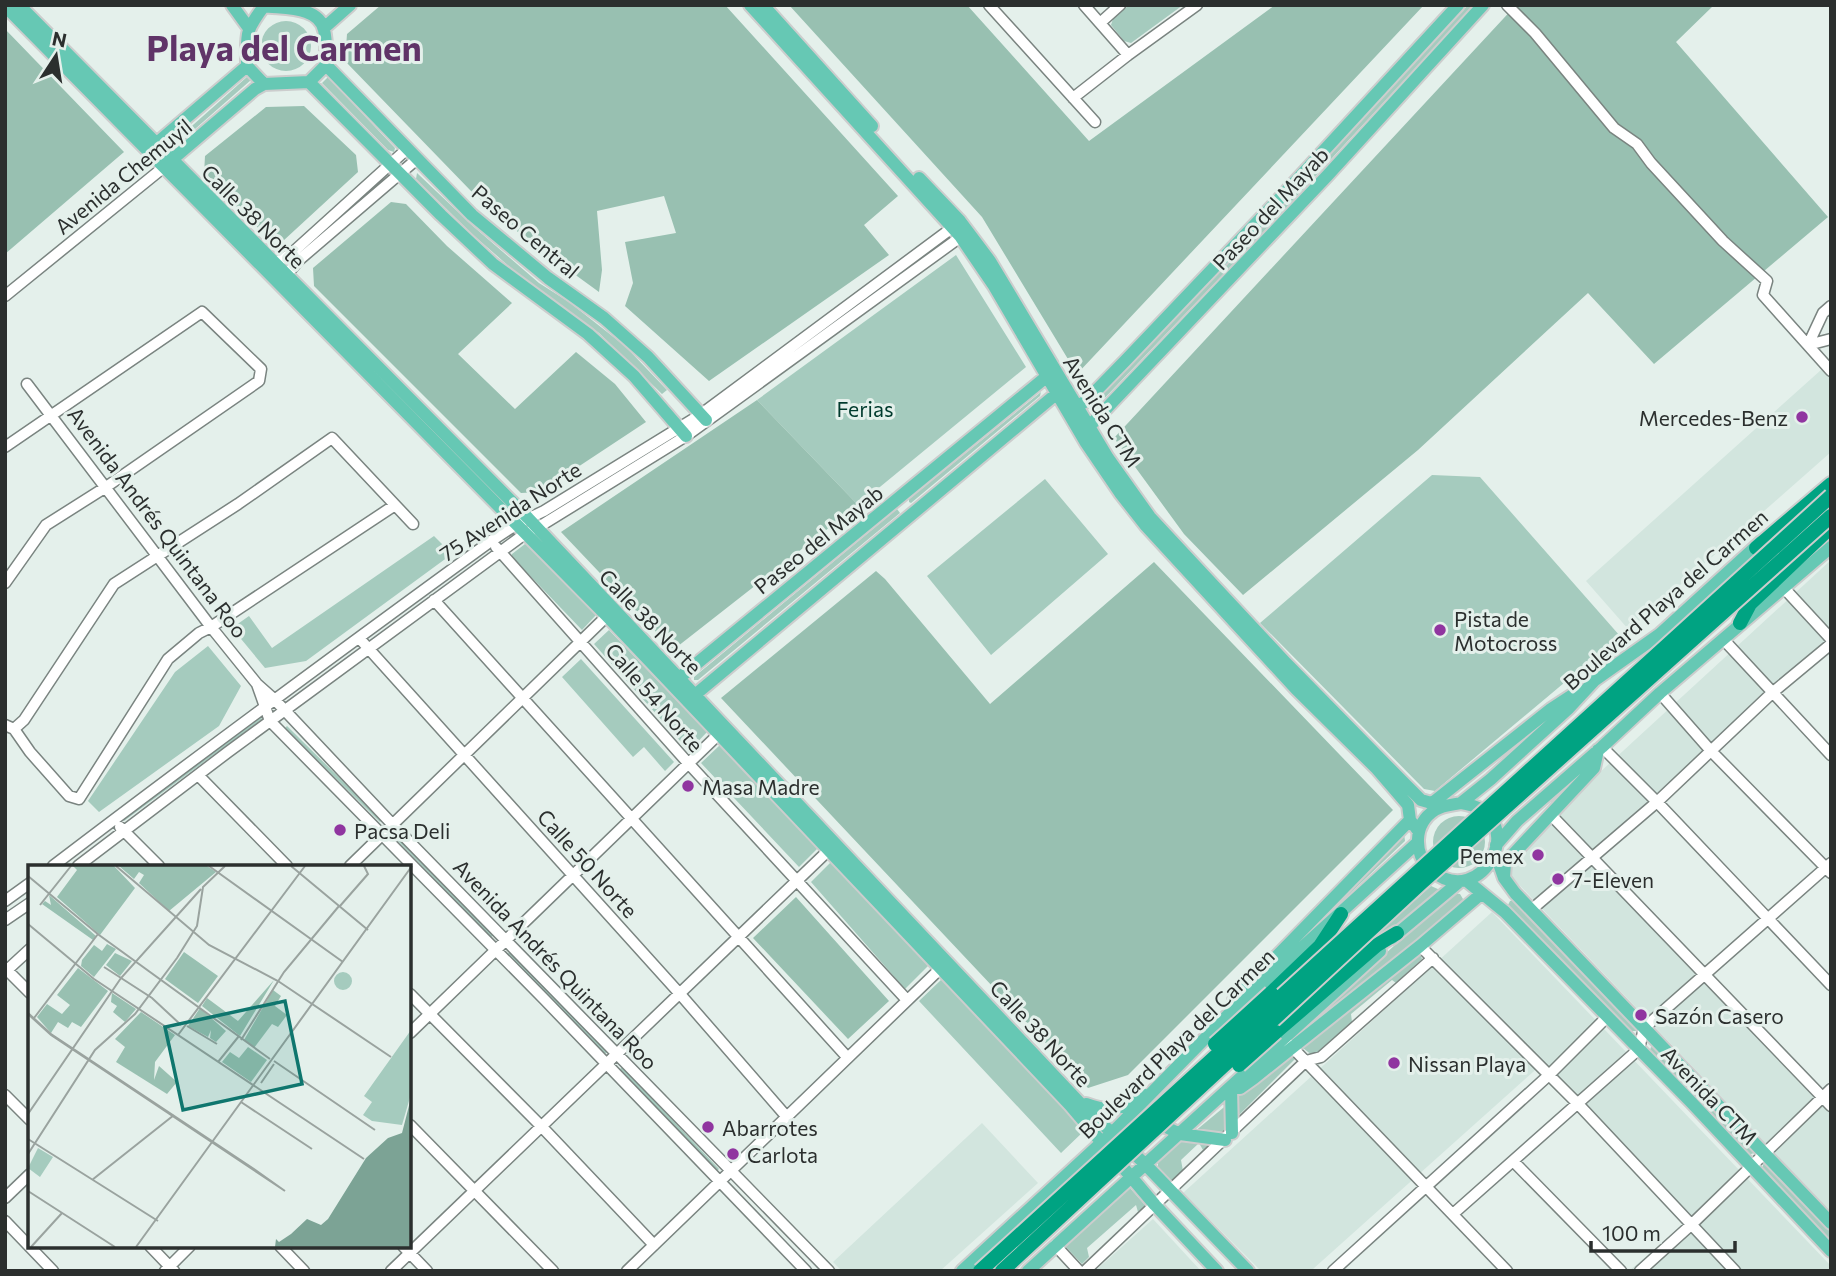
<svg xmlns="http://www.w3.org/2000/svg" width="1836" height="1276" viewBox="0 0 1836 1276" font-family="Commissioner,sans-serif">
<style>
.built{fill:#d2e5de}
.green{fill:#a5cbbe}
.forest{fill:#98c0b1}
.lines{fill:none;stroke-linecap:round;stroke-linejoin:round}
.minor-casing{stroke:#7a8480;stroke-width:13}
.major-casing{stroke:#cccdcd;stroke-width:16}
.highway-casing{stroke:#cccdcd;stroke-width:18}
.minor{stroke:#fff;stroke-width:10}
.major{stroke:#66c8b4;stroke-width:12}
.highway{stroke:#00a382;stroke-width:14}
.highway-bridge-casing{stroke:#cccdcd;stroke-width:18;stroke-linecap:butt}
.highway-bridge{stroke:#00a382;stroke-width:14}
.poi-dot{fill:#9035a0;stroke:#e4f0eb;stroke-width:2.5}
.labels{text-anchor:middle;dominant-baseline:central;stroke-width:6;stroke-linejoin:round;paint-order:stroke}
.street-label{font-size:21px;fill:#2b2f2e;stroke:#e4f0eb}
.park-label{font-size:21px;fill:#003b2d;stroke:#e4f0eb}
.poi-label{font-size:21px;fill:#2b2f2e;stroke:#e4f0eb;text-anchor:start}
.town-label{font-size:35px;font-weight:bold;fill:#603468;stroke:#e4f0eb}
.inset-road{fill:none;stroke:#9aa39f;stroke-width:2}
.view{fill:#0f766e;fill-opacity:0.15;stroke:#0f766e;stroke-width:3.5}
.inset-edge{fill:none;stroke:#2b2f2e;stroke-width:3.5}
</style>
<rect width="100%" height="100%" fill="#e4f0eb"/>
<!-- built -->
<path class="built" d="M1831,361V452L1629,630L1586,581Z
M1831,560V644L1591,863L1831,1110V1212L1507,872L1562,807Z
M1492,912L1831,1266V1271H1629L1683,1225L1542,1064L1313,1269L1314,1271H1261L1183,1193Z
M982,1123L1038,1183L940,1271H842L833,1262Z
M1153,1219L1201,1271H1095Z"/>
<!-- green -->
<path class="green" d="M1129,5H1183L1131,43L1124,41L1111,25L1113,19Z
M1468,5H1474L1258,238L1097,406H1094L1095,402L1255,235Z
M261 46a25 25 0 1 1 50 0a25 25 0 1 1-50 0Z
M248,76L251,80L187,136H183L184,133Z
M328,77L395,148L394,152L388,150L322,83Z
M417,173L474,227L539,283L569,302L625,346L667,390L662,394L599,333L519,275L472,234L416,179Z
M956,255L1026,367L858,505L757,400Z
M1041,392L1040,396L911,503L909,502V499Z
M1432,475L1480,477L1620,636L1435,791L1424,789L1260,623Z
M1045,479L1108,554L991,655L927,576Z
M897,509L900,513L698,680H694V677Z
M434,536L452,554L306,661L265,668L232,628L249,616L272,648Z
M525,544L528,545L596,615L582,630L512,557V554Z
M609,630L707,732L689,751L594,644Z
M208,646L241,686L219,726L99,812L88,801L175,672Z
M581,659L674,762L665,771L644,747L633,757L562,677Z
M261,717L262,719L124,821L123,819Z
M287,726L382,820L380,822L285,728Z
M720,745L818,848L799,867L701,763Z
M1433 842a26 26 0 1 1 52 0a26 26 0 1 1-52 0Z
M1404,833L1405,841L1276,964Z
M397,836L494,935L491,937L395,838Z
M831,862L929,965L905,989L811,882Z
M1431,886L1440,890L1285,1018C1333,973 1383,930 1431,886Z
M1454,893L1460,894L1463,899L1462,907L1308,1028V1024L1417,925Z
M1513,900L1637,1028L1636,1031H1630L1508,905L1510,901Z
M510,952L607,1052L605,1054L507,954Z
M1420,953L1422,959L1396,983L1392,980L1351,1014L1352,1022L1313,1056L1303,1048L1306,1042Z
M942,979L1070,1112L1084,1131L1061,1153L919,1001Z
M1651,1047L1655,1048L1754,1153L1748,1155L1649,1053Z
M1292,1054L1296,1058L1236,1118V1097Z
M622,1067L719,1169L717,1171L620,1069Z
M1229,1103L1228,1126L1219,1135L1194,1132Z
M1184,1139L1212,1142L1203,1150L1199,1143L1181,1160L1183,1171L1170,1183L1158,1171V1161Z
M1764,1162L1831,1230V1240L1762,1169Z
M1130,1188L1145,1205L1138,1212L1136,1205L1087,1248L1089,1257L1082,1264L1064,1245Z"/>
<!-- forest -->
<path class="forest" d="M381,5H725L898,196L864,225L889,255L709,381L625,306L633,283L625,242L676,233L664,196L597,211L602,270L599,292L526,239L471,191L345,61L347,34Z
M789,5H967L1089,141L1275,5H1424L1077,374L982,217Z
M1516,5H1714L1676,42L1828,217L1654,364L1588,293L1418,450L1243,595L1184,534L1114,438Z
M5,29L124,152L5,254Z
M304,106L356,155L358,172L283,241L266,236L204,174L205,156L266,107Z
M391,202L406,204L447,246L512,303L458,354L515,409L576,352L615,384L646,422L540,492L521,493L314,286L313,268Z
M757,400L858,505L673,650L561,532Z
M1154,562L1393,810L1128,1075L1088,1088L721,698L876,571L885,579L990,704Z
M796,897L889,1001L848,1039L753,938Z"/>
<g class="lines">
<!-- minor casing -->
<g class="minor-casing">
<path id="minor" d="M989,5L1095,122
M1084,5L1128,55
M1507,5L1535,33L1614,128L1637,144L1651,163L1723,241L1767,281L1763,295L1831,371
M1100,23L1120,5
M1073,98L1128,55L1197,5
M269,267L292,253L407,149
M282,280L299,260L417,159
M5,296L164,167
M1808,345L1823,313L1831,306
M1808,345L1831,339
M27,384L211,627L257,684L275,700L393,825L829,1271
M5,447L202,312L261,369L259,381L106,487L46,525L5,583
M496,547L688,763L907,1000
M1783,587L1831,639
M434,600L847,1057
M359,638L680,994L786,1116
M1723,639L1831,755
M257,684L270,721L544,999L806,1271
M1660,693L1711,751L1831,873
M5,725L14,729L30,752L69,796L79,799L168,659L199,633L211,627L395,505
M14,729L24,720L114,584L238,504L332,438L413,524
M1602,747L1657,802L1831,985
M198,775L287,866
M1551,815L1831,1106
M120,827L159,866
M53,866C197,756 344,648 491,541L517,524L544,511L700,415L956,225
M78,866L228,752L526,533L537,528L686,436L966,233
M350,866L610,613
M5,901L30,883
M1531,910L1657,802L1772,693L1831,644
M5,920L30,903
M1420,946L1579,1105L1735,1271
M5,968L30,993
M5,972L30,949
M410,994L542,1127L654,1245
M410,1033L723,730
M1289,1044L1507,1271
M5,1095L30,1120
M410,1125L553,1271
M1513,1161L1621,1271
M5,1198L30,1174
M1453,1214L1639,1049L1644,1028L1831,863
M5,1221L53,1271
M1055,1245L1079,1271
M150,1246L174,1271
M280,1246L304,1271
M403,1246L427,1271
M165,1271L190,1246
M391,1271L832,847
M627,1271L944,965
M1085,1271L1306,1061L1321,1057L1433,958
M1333,1271L1549,1075L1607,1017
M1640,1271L1692,1224L1831,1089"/>
</g>
<!-- major casing -->
<g class="major-casing">
<path id="major" d="M19,5L528,518L1079,1102L1145,1164L1248,1271
M232,5L248,27
M750,5L960,236L994,286L1086,443L1120,493L1146,526L1296,689L1377,769L1408,805L1410,820L1419,832
M763,5L872,126
M5,6L607,616L1070,1105L1155,1205L1217,1271
M324,28L350,5
M326,65L472,215L548,278L604,318L648,357L706,420
M309,82L441,215L493,264L588,334L634,376L686,436
M264,84L247,66C247,33 244,33 264,6
M151,148L247,66
M167,164L255,89L264,84L309,82L326,65C326,54 327,41 324,30C319,6 284,9 264,6
M919,178L960,221L990,261L1108,458L1150,517L1286,663L1403,782L1421,800L1442,806
M1072,410L1086,401L1125,361L1283,195L1458,5
M1084,432L1327,176L1483,5
M673,683L1051,373
M690,699L1061,390
M1461,803L1491,779L1569,708L1595,680L1660,634L1761,542
M1461,803C1534,814 1482,914 1431,870C1413,854 1413,824 1435,810C1443,805 1452,805 1461,803Z
M1431,804L1551,709L1577,692
M1496,845L1517,821L1602,747L1660,693L1831,547
M1495,852L1504,878L1515,893L1831,1223
M1504,877L1505,863L1594,768L1598,750
M1467,881L1505,912L1691,1102L1831,1251
M1392,938L1459,882
M1234,1000L1410,820
M1086,1104C1113,1114 1120,1109 1143,1094
M1152,1120L1180,1134L1225,1140
M1232,1133L1231,1088H1240L1254,1078L1420,946L1481,894
M962,1271L1112,1133L1229,1014L1416,844
M1028,1271L1380,951"/>
</g>
<!-- highway casing -->
<g class="highway-casing">
<path id="highway" d="M1756,548L1831,484
M1740,623L1750,604L1831,527
M1271,993L1320,946L1341,914
M1276,1032L1377,945L1397,933"/>
</g>
<!-- minor -->
<use href="#minor" class="minor"/>
<!-- major -->
<use href="#major" class="major"/>
<!-- highway -->
<use href="#highway" class="highway"/>
<!-- highway-bridge casing -->
<g class="highway-bridge-casing">
<path id="highway-bridge" d="M1215,1044L1271,993
M1239,1065L1276,1032
M980,1271C1264,1013 1546,753 1831,496
M1002,1271L1421,883L1831,516"/>
</g>
<!-- highway-bridge -->
<use href="#highway-bridge" class="highway-bridge"/>
</g>
<!-- markers -->
<g class="poi-dot">
<circle cx="1802" cy="417" r="7"/>
<circle cx="1440" cy="630" r="7"/>
<circle cx="688" cy="786" r="7"/>
<circle cx="340" cy="830" r="7"/>
<circle cx="1538" cy="855" r="7"/>
<circle cx="1558" cy="879" r="7"/>
<circle cx="1641" cy="1015" r="7"/>
<circle cx="1394" cy="1063" r="7"/>
<circle cx="708" cy="1127" r="7"/>
<circle cx="733" cy="1154" r="7"/>
</g>
<g class="labels">
<!-- street labels -->
<g class="street-label">
<text transform="translate(123 176) rotate(-39)">Avenida Chemuyil</text>
<text transform="translate(1270 208) rotate(-47)">Paseo del Mayab</text>
<text transform="translate(254 216) rotate(45)">Calle 38 Norte</text>
<text transform="translate(526 231) rotate(40)">Paseo Central</text>
<text transform="translate(1103 411) rotate(58)">Avenida CTM</text>
<text transform="translate(510 511) rotate(-33)">75 Avenida Norte</text>
<text transform="translate(158 522) rotate(53)">Avenida Andrés Quintana Roo</text>
<text transform="translate(818 539) rotate(-39)">Paseo del Mayab</text>
<text transform="translate(1665 599) rotate(-41)">Boulevard Playa del Carmen</text>
<text transform="translate(651 621) rotate(46)">Calle 38 Norte</text>
<text transform="translate(655 697) rotate(49)">Calle 54 Norte</text>
<text transform="translate(588 863) rotate(48)">Calle 50 Norte</text>
<text transform="translate(556 964) rotate(46)">Avenida Andrés Quintana Roo</text>
<text transform="translate(1041 1033) rotate(47)">Calle 38 Norte</text>
<text transform="translate(1176 1043) rotate(-44)">Boulevard Playa del Carmen</text>
<text transform="translate(1710 1095) rotate(46)">Avenida CTM</text>
</g>
<!-- park labels -->
<g class="park-label">
<text x="865" y="408">Ferias</text>
</g>
<!-- poi labels -->
<g class="poi-label">
<text x="1788" y="417" text-anchor="end">Mercedes-Benz</text>
<text x="1454" y="618">Pista de<tspan x="1454" dy="24">Motocross</tspan></text>
<text x="702" y="786">Masa Madre</text>
<text x="354" y="830">Pacsa Deli</text>
<text x="1524" y="855" text-anchor="end">Pemex</text>
<text x="1572" y="879">7-Eleven</text>
<text x="1655" y="1015">Sazón Casero</text>
<text x="1408" y="1063">Nissan Playa</text>
<text x="722" y="1127">Abarrotes</text>
<text x="747" y="1154">Carlota</text>
</g>
<!-- town labels -->
<g class="town-label">
<text x="284" y="46">Playa del Carmen</text>
</g>
</g>
<!-- overview -->
<g transform="translate(28 865)">
<rect width="383" height="383" fill="#e4f0eb"/>
<path d="M306 116a9 9 0 1 1 18 0a9 9 0 1 1-18 0ZM383,165V229L374,260L344,256L335,250L344,237L336,231ZM10,283L25,292L12,312L0,303Z" fill="#a5cbbe"/>
<path d="M45,1H86L107,23L72,70L29,32L49,5ZM91,1H179L188,7L141,46L111,18L116,10L111,7L106,14ZM21,30L68,71L65,75L14,39L17,36L23,40ZM79,79L88,84L66,112L53,101L54,95L66,80L74,86ZM156,87L190,111L170,138L137,114ZM87,88L104,96L92,111L78,100ZM50,103L80,126L53,162L44,157L40,163L30,157L23,168L9,152L19,139L34,149L42,140L29,130ZM246,115L212,171L174,141L179,133L210,156ZM245,125L253,131L247,141L259,150L250,162L244,159L226,183L216,175ZM84,128L108,144L97,157L85,147L89,141L83,137ZM172,143L198,166L188,177L182,173L183,165L180,172L160,161ZM113,147L147,170L127,197L126,215L131,201L149,217L139,229L88,197L97,182L87,174ZM220,182L239,195L223,217L194,197L202,187L211,193Z" fill="#98c0b1"/>
<path d="M383,233V382H247L248,374L251,377L263,369L279,354L293,360L300,354L338,293L360,273L374,268Z" fill="#7ca395"/>
<path class="inset-road" d="M88,1L181,80L250,116L363,192M181,1L315,97M263,1L340,65M0,11L71,70L242,194M12,40L43,1M312,41L340,9L336,1M0,59L66,114L336,294M76,102L124,133L153,160M0,148L23,169L226,304L257,326L23,170L0,149M6,153L70,69M159,161L189,179M150,170L277,1M213,175L256,107L311,41M246,196L347,265M190,197L211,171M233,218L246,199M213,237L284,284M0,249L93,113L173,24M0,274L130,356M0,289L67,185L107,149L149,93L169,61L175,22L197,1M64,315L146,250M0,326L87,382M3,382L34,348M108,382L384,1"/>
<path class="view" d="M257,136L274,219L155,245L137,162Z"/>
<rect width="383" height="383" class="inset-edge"/>
</g>
<!-- border -->
<rect width="1836" height="1276" fill="none" stroke="#2b2f2e" stroke-width="14"/>
<!-- north arrow -->
<g transform="translate(56 56) rotate(12)" stroke="#e4f0eb" stroke-width="5" paint-order="stroke">
<path d="M0-5L12 26L0 18L-12 26Z" fill="#2b2f2e"/>
<text y="-10" font-size="19" font-weight="bold" text-anchor="middle" fill="#2b2f2e">N</text>
</g>
<!-- scale -->
<path d="M1591 1241v10h144v-10" fill="none" stroke="#2b2f2e" stroke-width="3.5"/>
<text x="1602" y="1241" font-size="21" fill="#2b2f2e" stroke="#e4f0eb" stroke-width="5" paint-order="stroke">100 m</text>
</svg>
